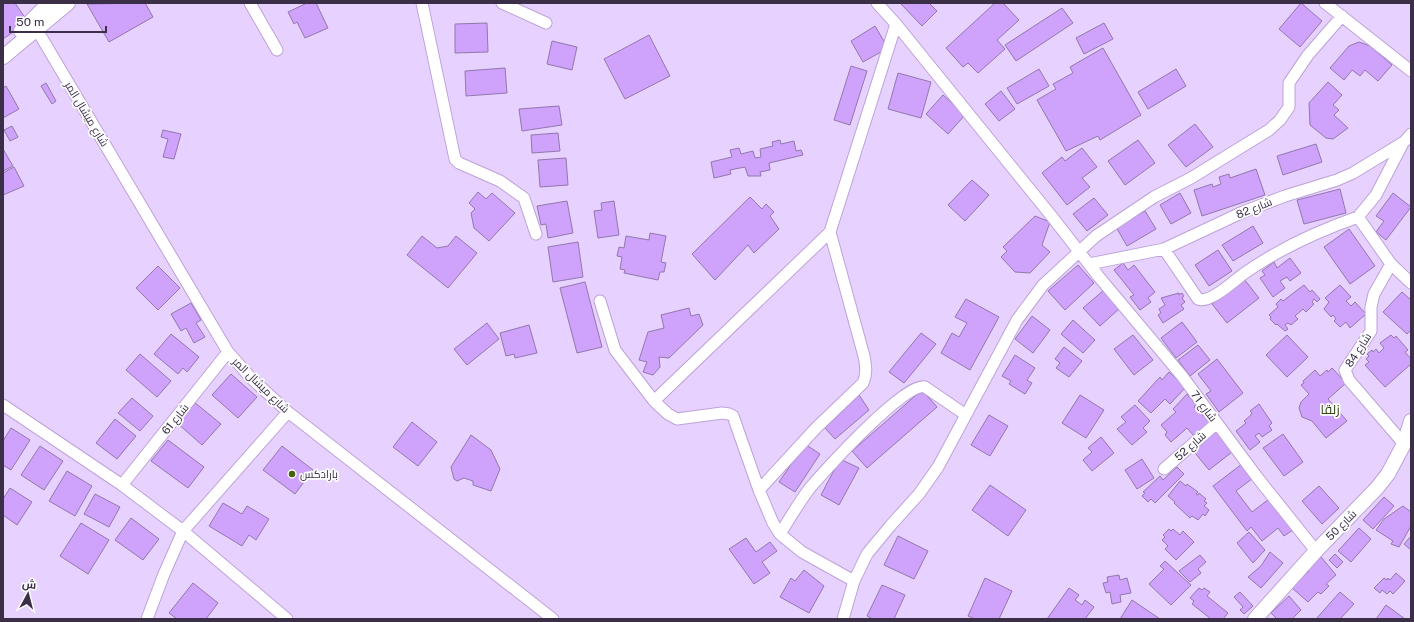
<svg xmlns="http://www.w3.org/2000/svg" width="1414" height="622" viewBox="0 0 1414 622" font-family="'Public Sans',Cairo,sans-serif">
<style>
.building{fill:#cfa2fb;stroke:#9278ad}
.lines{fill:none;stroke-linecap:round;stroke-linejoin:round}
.minor-casing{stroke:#bda2d9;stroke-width:13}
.tertiary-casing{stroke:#bda2d9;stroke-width:16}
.minor{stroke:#fff;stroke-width:11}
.tertiary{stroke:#fff;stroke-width:14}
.poi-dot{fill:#46600f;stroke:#fcfcfc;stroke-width:1.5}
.labels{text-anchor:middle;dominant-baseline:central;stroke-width:3.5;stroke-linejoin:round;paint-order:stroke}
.street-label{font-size:11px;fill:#3a2f46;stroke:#fcfcfc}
.poi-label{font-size:11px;fill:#3a2f46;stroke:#fcfcfc;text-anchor:start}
.quarter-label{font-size:13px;fill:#30430d;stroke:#fcfcfc}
</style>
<rect width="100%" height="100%" fill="#e7d1ff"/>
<!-- building -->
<path class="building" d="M3,3H15L28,22L3,39Z
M145,3L153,17L109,42L87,4Z
M307,3H316L328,28L305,38L297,22L294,24L288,12Z
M900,3H929L937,11L922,26Z
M995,3H1003L1019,20L997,40L1005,49L978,73L968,63L963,67L946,48Z
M1301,3L1322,21L1300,47L1279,29Z
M1062,8L1073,23L1016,61L1005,45Z
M487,23L488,52L455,53V24Z
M1104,23L1113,39L1084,54L1076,38Z
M875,26L888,48L863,62L851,41Z
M649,35L670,76L625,99L604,59Z
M552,41L577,47L572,70L547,64Z
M1359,42L1370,46L1392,65L1378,81L1365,70L1360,76L1352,70L1344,80L1330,68L1349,46Z
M1103,48L1141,115L1100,140L1098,136L1066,151L1037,100L1056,89L1053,84L1073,73L1070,67Z
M851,66L867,71L850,125L834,120Z
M505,68L507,93L466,96L465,71Z
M1039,69L1049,86L1017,104L1007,88Z
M1176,69L1186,86L1148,109L1138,92Z
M898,73L931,82L921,118L888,109Z
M1328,82L1342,95L1333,105L1339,110L1334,115L1348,128L1333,139L1326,138L1310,125L1309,103Z
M46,83L56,101L52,104L41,86Z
M6,86L19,109L3,118V88Z
M1001,91L1015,109L999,121L985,104Z
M943,95L965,115L948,134L926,114Z
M559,106L562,125L522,131L519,109Z
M1195,124L1213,147L1186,167L1168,145Z
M12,126L18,137L10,141L4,130Z
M163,130L181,134L174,159L163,157L168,139L161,137Z
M558,133L560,151L532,153L531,135Z
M780,140L781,144L794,141L796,151L801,150L803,155L769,163L770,170L760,172L761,176H748L745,167L730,170L731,174L714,178L711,162L732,157L730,150L739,148L741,154L753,151L755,158L761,157L760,149L773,146L772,142Z
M1138,140L1155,163L1125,185L1108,161Z
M1316,144L1322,162L1283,175L1277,156Z
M1082,148L1097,167L1082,178L1090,187L1067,205L1042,173L1062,157L1065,161Z
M3,149L13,166L3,171Z
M566,158L568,185L540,187L538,160Z
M14,167L24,186L3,195V173Z
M1256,169L1265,195L1202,216L1194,190L1212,184L1213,187L1221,184L1219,177L1229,174L1230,178Z
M972,180L989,195L965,221L948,205Z
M1340,189L1346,213L1304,224L1297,200Z
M478,192L486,199L492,193L515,213L489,241L474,228L471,213L475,209L469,203Z
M1180,193L1191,213L1171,224L1160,205Z
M1393,193L1411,207L1386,240L1376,232L1384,221L1376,216Z
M750,197L762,209L766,204L774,212L770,216L779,229L754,253L748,245L715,280L692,254Z
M1094,198L1108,215L1087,231L1073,214Z
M567,201L573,233L548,238L546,224L541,225L537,206Z
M614,201L619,235L598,238L594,211L602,210L601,203Z
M1145,211L1156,229L1127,246L1116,227Z
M1035,216L1050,222L1042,245L1050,252L1030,273L1015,272L1001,257L1007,251L1003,247Z
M1253,226L1263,243L1233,261L1222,245Z
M1349,229L1375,266L1350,284L1324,247Z
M650,233L666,236L661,262L666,263L664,272H660L658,280L624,273L625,270L620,269L622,257L617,256L619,247L624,248L626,236L649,240Z
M422,236L437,248L448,246L456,236L477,253L448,288L407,255Z
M578,242L583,277L553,282L548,247Z
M1218,250L1232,271L1209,286L1195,265Z
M1290,258L1301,273L1290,281L1287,277L1280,281L1285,288L1273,297L1260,278L1265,275L1262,271L1274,262L1277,268Z
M1123,263L1128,270L1134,265L1155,292L1148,298L1151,302L1140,310L1130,297L1134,295L1114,270Z
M1078,265L1094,283L1065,310L1048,291Z
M158,266L180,288L158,310L136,288Z
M1244,279L1259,298L1227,323L1212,304Z
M585,282L602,347L577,353L560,288Z
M1304,285L1310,292L1312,290L1320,299L1317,302L1314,299L1312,302L1314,304L1306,312L1303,309L1295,316L1298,319L1291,325L1288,323L1285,325L1288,329L1285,331L1277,324L1276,325L1270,319L1271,317L1269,315L1278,307L1276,304L1281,299L1283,301Z
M1340,285L1351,297L1346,301L1351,306L1355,302L1366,314L1350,328L1346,322L1340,327L1334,321L1336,319L1333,315L1331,317L1324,309L1329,302L1325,298Z
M1104,290L1120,308L1100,326L1083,308Z
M1402,292L1411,300V330L1407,334L1383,312Z
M1179,293V295L1182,293L1184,296L1182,298L1185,302L1181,305L1184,309L1163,323L1158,315L1161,313L1159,309L1165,305L1161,298Z
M966,299L999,317L970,370L941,353L952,333L959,337L967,323L955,317Z
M191,303L201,320L196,323L205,337L194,343L186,328L181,331L171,314Z
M689,308L691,316L699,314L703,325L669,358L659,357L660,367L653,375L643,372L647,362L639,360L648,332L664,328L661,315Z
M1032,316L1050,330L1033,353L1015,339Z
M1073,320L1095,340L1083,353L1061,334Z
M1182,322L1197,342L1176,358L1161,338Z
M487,323L499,339L467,365L454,349Z
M529,325L537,353L515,358L514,354L506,356L500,333Z
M921,333L936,344L904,383L889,372Z
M171,334L199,357L187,372L183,368L178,374L154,354Z
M1133,335L1153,360L1134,375L1114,349Z
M1287,335L1308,357L1287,377L1266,355Z
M1391,335L1394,338L1396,336L1408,350L1405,352L1411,359V364L1385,387L1365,365L1369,362L1366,359L1369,356L1367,354L1372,350L1373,352L1376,349L1379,353L1384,348L1380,343Z
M1198,345L1210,360L1190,376L1178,360Z
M1064,347L1082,361L1069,377L1056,368L1060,363L1055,359Z
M140,354L171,381L157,397L126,370Z
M1015,355L1035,368L1027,380L1032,383L1025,394L1009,384L1011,381L1002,376Z
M1217,359L1243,393L1219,412L1206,394L1211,391L1198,374Z
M1332,368L1346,383L1328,399L1347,421L1326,438L1312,421L1302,417L1299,408L1301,402L1309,394L1301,385L1304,383L1303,381L1315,370L1320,376L1327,370L1328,372Z
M1169,372L1186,387L1170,404L1165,399L1151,413L1138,401L1160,377L1162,380Z
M231,374L257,397L238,418L212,395Z
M922,390L937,407L867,468L852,451Z
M1187,394L1196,405L1194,407L1210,422L1194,436L1187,428L1171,442L1165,435L1167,432L1161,425L1176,412L1173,409Z
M859,395L869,410L835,439L825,428Z
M1080,395L1104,410L1086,438L1062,423Z
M132,398L153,416L140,431L118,413Z
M194,402L221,424L202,445L176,422Z
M1259,404L1272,423L1269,426L1272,430L1262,437L1259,433L1255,436L1260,442L1250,450L1236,431L1246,423L1244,421L1250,416L1252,413L1250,411Z
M1135,405L1150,421L1143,428L1147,432L1132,445L1117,429L1126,422L1121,417Z
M989,415L1008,426L990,456L971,445Z
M115,419L136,436L117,459L96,443Z
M412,422L437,442L418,466L393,447Z
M11,428L30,440L11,470L3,465V441Z
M1214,429L1232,452L1209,470L1191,448Z
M1283,434L1303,462L1284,476L1263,448Z
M471,435L491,450L500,469L491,491L473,485V481L464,478L457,481L454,479L451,467Z
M1101,437L1114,453L1092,471L1083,460L1092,452L1088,448Z
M168,440L204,467L188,488L151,461Z
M805,444L820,454L795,492L779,482Z
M40,446L63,461L44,490L21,475Z
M282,446L313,470L295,494L263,470Z
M840,459L859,468L839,505L821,495Z
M1142,459L1154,478L1137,489L1125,470Z
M1242,464L1253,478L1236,491L1252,512L1269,499L1293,530L1284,536L1278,528L1262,541L1251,527L1247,531L1213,486Z
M1177,467L1184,474L1155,503L1151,499L1148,502L1142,496L1145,493L1143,492L1160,476L1163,480Z
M67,471L92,486L75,516L49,501Z
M1180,481L1186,486L1187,484L1198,492L1196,494L1198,495L1199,493L1206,499L1204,501L1207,503L1204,506L1209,510L1205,516L1203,514L1198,520L1192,516L1190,518L1174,503L1175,502L1168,496Z
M990,485L1026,510L1008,536L972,510Z
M1319,486L1339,508L1322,524L1302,501Z
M10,488L32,502L17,525L3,515V499Z
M95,494L120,507L109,527L84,514Z
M1384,497L1394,506L1373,529L1363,520Z
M223,503L242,514L247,506L269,519L256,540L249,535L242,546L209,526Z
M1403,506L1411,512V526L1399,547L1391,544L1393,541L1376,530L1384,519Z
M131,518L159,539L143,560L115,540Z
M81,523L109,540L88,574L60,556Z
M1359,528L1371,539L1351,562L1338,551Z
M1169,529L1171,531L1173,529L1180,535L1183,531L1194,542L1176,560L1165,549L1168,546L1162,540L1165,537L1163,535Z
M1249,532L1265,550L1253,563L1237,543Z
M898,536L928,551L914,579L884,565Z
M1411,536V550L1404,544Z
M746,538L756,552L770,542L777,551L762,562L770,573L754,584L729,549Z
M1270,552L1283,563L1261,588L1248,577L1261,566Z
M1335,554L1343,562L1337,568L1329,560Z
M1200,555L1206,562L1198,569L1201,573L1190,582L1179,571Z
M1321,557L1336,575L1326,584L1329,586L1321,594L1318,592L1308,602L1291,587L1309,571L1308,570Z
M1165,561L1191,585L1171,605L1149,584L1164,569L1160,566Z
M804,570L824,586L809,613L780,597L791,578L795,581Z
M1396,573L1405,581L1393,594L1390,591L1387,594L1382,590L1380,593L1374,588L1384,578L1387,580L1388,578L1390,580Z
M1119,575L1120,580L1127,578L1131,593L1120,595L1121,602L1112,604L1110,592L1106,593L1103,583L1108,582L1107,577Z
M985,578L1012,591L999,619H975L968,616Z
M193,583L218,603L206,619H177L169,613Z
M882,585L905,595L894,619H873L867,616Z
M1069,588L1079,595L1075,600L1082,605L1085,600L1094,607L1085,619H1047Z
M1199,588L1202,590L1204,588L1210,592L1207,596L1228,613L1223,619H1211L1192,604L1194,601L1190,598Z
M1240,592L1253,606L1244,614L1240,610L1243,607L1234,597Z
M1340,592L1354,604L1340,619H1316Z
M1289,596L1301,610L1292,619H1277L1271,613Z
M1132,600L1160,619H1120Z
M1386,605L1405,619H1376Z"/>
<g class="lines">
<!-- minor casing -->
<g class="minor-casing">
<path id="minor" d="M250,3L277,50
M422,3L455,159L459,163L500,181L524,198L536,234
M502,3L546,23
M877,3L896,24L1053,218L1099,277L1182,376L1257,477L1316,551
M1325,3L1411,71
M37,30L228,352L252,379L288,412L553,619
M1403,143L1376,195L1358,217L1391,264L1411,283
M1164,249L1198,299C1209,304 1233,282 1242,275C1277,250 1318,231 1358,217
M1089,264L1164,249L1243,212L1285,196L1337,180L1353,173L1404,142L1411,134
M1391,264L1374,294L1371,307V331L1345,370L1349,380L1404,444
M600,301L615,350L654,401L668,414L677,419L722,413L729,414L733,416L759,490L773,523L780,534L802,552L854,581
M654,401L830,232
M3,405L122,485L183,531L287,619
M1164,469L1217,423
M122,485L228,352
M759,490L816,428L863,383C867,374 866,366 864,356L830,232L896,24
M780,534C790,518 799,502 810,488C824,471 906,381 925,387L966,415
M147,619L164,574L183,531L288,412
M843,619L854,581L867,554L891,525L919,494L938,467L1017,320L1043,285L1096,236L1154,197L1191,178L1269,130L1280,120L1289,107V83L1308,55L1342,16"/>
</g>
<!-- tertiary casing -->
<g class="tertiary-casing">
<path id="tertiary" d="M21,31L49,3
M3,57L68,3
M1255,619L1316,551L1377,488L1388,474L1404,444L1411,421"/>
</g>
<!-- minor -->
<use href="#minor" class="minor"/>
<!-- tertiary -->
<use href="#tertiary" class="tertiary"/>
</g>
<!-- markers -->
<circle class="poi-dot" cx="292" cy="474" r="4"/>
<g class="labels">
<!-- street labels -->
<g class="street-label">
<text transform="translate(87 114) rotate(59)">شارع ميشال المر</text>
<text transform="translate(1254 208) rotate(-22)">شارع 82</text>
<text transform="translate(1358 350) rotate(-57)">شارع 84</text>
<text transform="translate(261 385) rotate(44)">شارع ميشال المر</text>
<text transform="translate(1204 406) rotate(53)">شارع 71</text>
<text transform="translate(175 419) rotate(-51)">شارع 61</text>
<text transform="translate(1190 446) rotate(-42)">شارع 52</text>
<text transform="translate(1341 525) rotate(-45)">شارع 50</text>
</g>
<!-- poi labels -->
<g class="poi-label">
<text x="300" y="474">بارادكس</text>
</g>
<!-- quarter labels -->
<g class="quarter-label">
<text x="1330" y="409">زلقا</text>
</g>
</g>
<!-- border -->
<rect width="1414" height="622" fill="none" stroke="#3a2f46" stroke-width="8"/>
<!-- north arrow -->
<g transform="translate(28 594) rotate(7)" stroke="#fcfcfc" stroke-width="3" paint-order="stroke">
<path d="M0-3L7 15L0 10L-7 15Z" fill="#3a2f46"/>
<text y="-6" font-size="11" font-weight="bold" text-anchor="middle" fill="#3a2f46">ش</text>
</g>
<!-- scale -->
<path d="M10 26v6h96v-6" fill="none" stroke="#3a2f46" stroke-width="2"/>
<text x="16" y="26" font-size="12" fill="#3a2f46" stroke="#fcfcfc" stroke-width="3" paint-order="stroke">50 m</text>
</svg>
